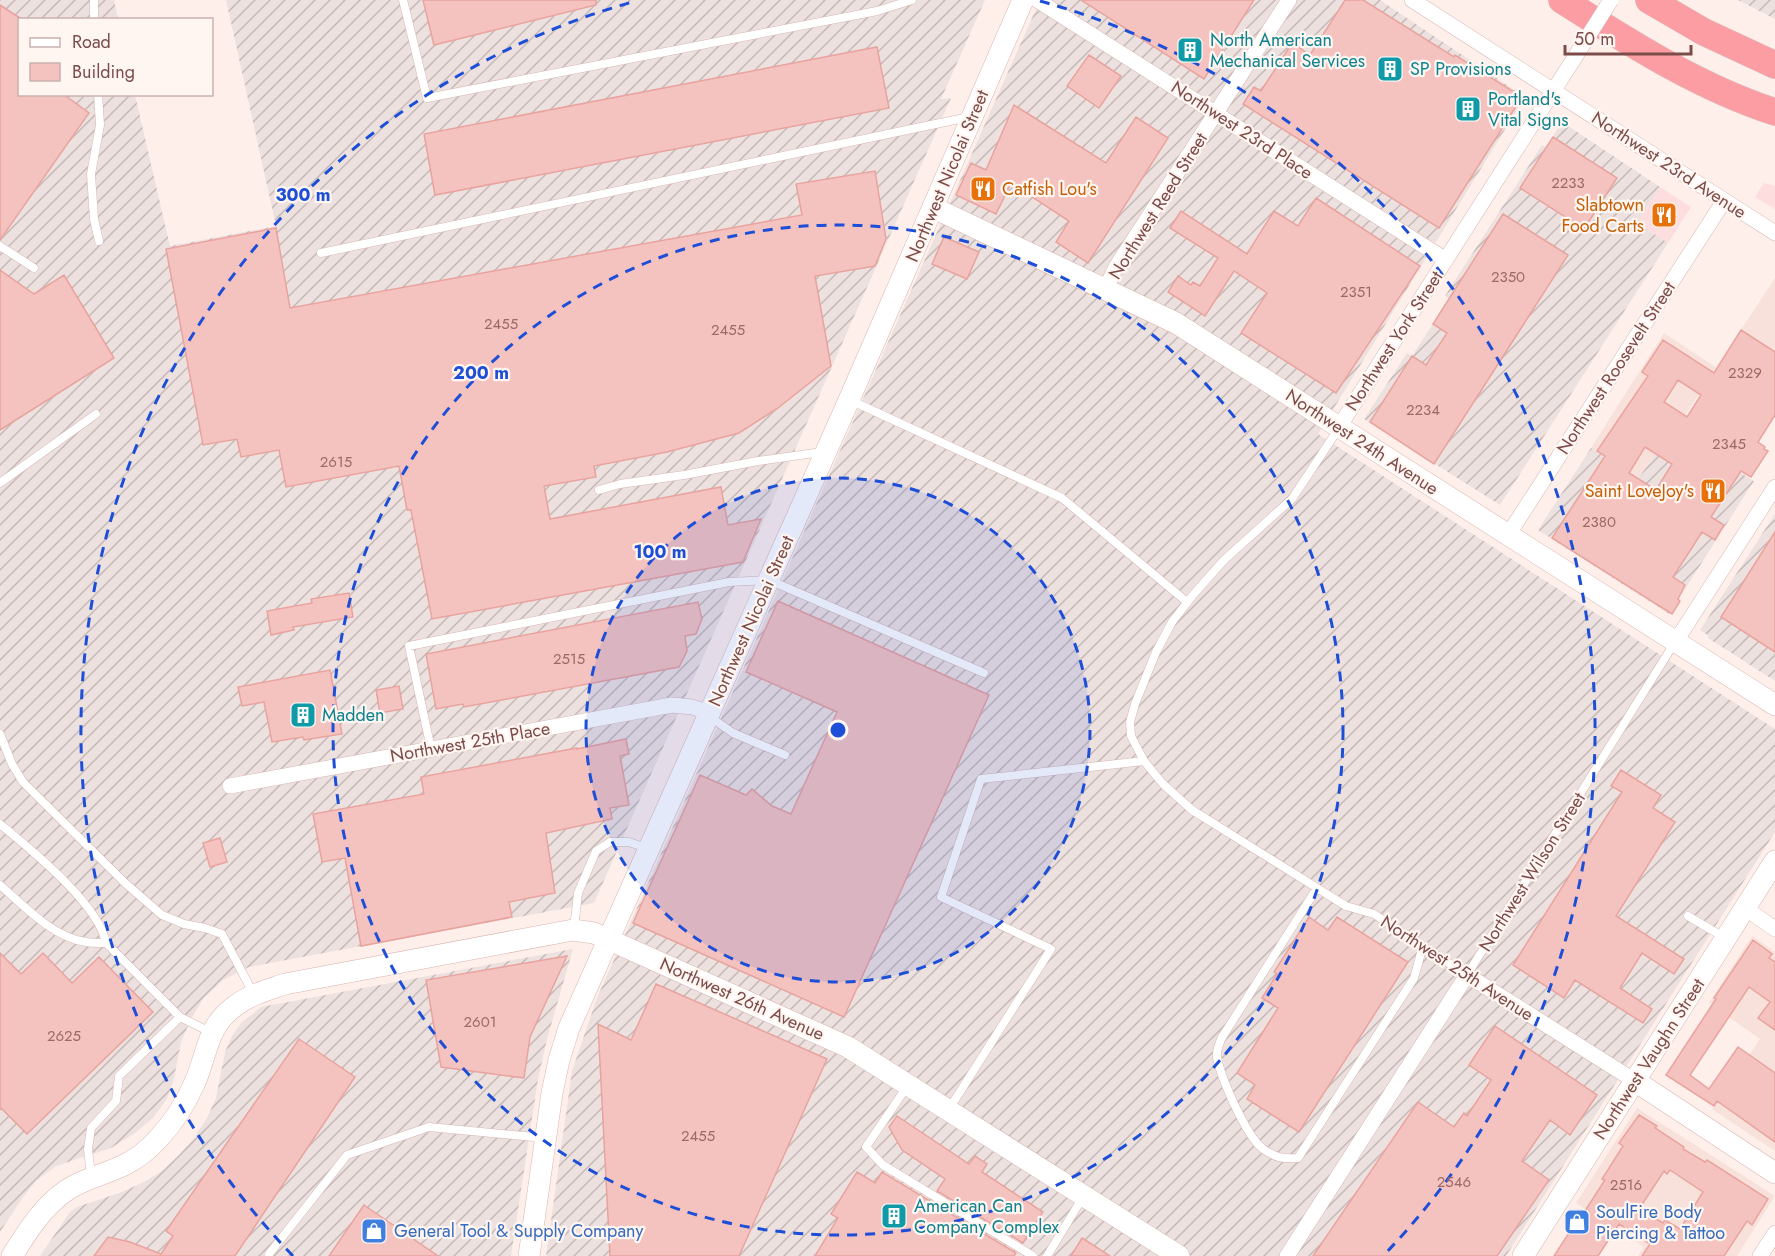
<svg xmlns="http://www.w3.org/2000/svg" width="1775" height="1256" viewBox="0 0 1775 1256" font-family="Jost,sans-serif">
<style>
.residential{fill:#f8e1da}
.commercial{fill:#feddde}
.industrial{fill:url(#industrial-furrows)}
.building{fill:#f5c3bf;stroke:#e9a39e;stroke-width:1.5;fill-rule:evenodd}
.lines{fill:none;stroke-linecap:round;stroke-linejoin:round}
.lane-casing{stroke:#d6b8b3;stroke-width:9}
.street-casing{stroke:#d6b8b3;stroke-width:16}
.secondary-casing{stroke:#d9b5b0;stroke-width:22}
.highway-casing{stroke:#dacdcc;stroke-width:28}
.lane{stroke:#fff;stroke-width:8}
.street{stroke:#fff;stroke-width:15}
.secondary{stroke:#fff;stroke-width:21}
.highway{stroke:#fb9da3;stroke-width:27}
.street-bridge-casing{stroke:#d6b8b3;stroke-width:16;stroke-linecap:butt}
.street-bridge{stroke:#fff;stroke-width:15}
.ring{fill:none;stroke:#1d4ed8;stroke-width:3;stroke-dasharray:10 8}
.labels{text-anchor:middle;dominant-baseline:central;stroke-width:4.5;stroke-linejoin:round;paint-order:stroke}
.number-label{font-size:15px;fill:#9a6a67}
.culture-label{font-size:18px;fill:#0d838f;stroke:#fff5f1;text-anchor:start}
.street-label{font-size:18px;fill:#7b4c4a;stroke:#fff5f1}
.food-label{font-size:18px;fill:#c56008;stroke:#fff5f1;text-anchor:end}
.shop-label{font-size:18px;fill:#366cbe;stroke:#fff5f1;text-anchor:start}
.centre{fill:#1d4ed8;stroke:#fff5f1;stroke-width:3}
.ring-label{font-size:18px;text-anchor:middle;font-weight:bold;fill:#1d4ed8;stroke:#fff5f1;stroke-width:4.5;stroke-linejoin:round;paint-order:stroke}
</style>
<defs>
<pattern id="industrial-furrows" width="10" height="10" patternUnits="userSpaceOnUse" patternTransform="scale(1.5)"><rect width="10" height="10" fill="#ede1df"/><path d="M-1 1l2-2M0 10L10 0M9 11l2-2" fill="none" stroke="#c5b9b7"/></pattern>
</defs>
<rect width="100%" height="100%" fill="#feefea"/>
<!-- residential -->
<path class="residential" d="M1775,278V352L1741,330Z
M1664,333L1717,368L1674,431L1672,430L1638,479L1591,448Z
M1752,936L1775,952V1151L1712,1109L1760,1039L1709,1003Z
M1637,1108L1775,1196L1737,1256H1638L1644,1247L1576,1203Z"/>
<!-- commercial -->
<path class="commercial" d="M1764,183L1775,186V209L1755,197Z
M1660,187L1691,207L1668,243L1637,223Z"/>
<!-- industrial -->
<path class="industrial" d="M0,0H114L118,19L20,20V94L135,95L170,246L276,226L226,0H985L941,99L951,98L594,903L249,967L223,980L203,999L191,1019L181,1042L174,1078L167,1099L153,1118L135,1133L111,1148L56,1166L36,1181L23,1197L0,1232Z
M1040,0H1380L1525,97L1318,434L1775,729V832L1506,1256H546L572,1071L597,998Z
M1738,0H1775V19Z
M1562,122L1660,187L1637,223L1668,243L1500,505L1364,419L1407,353L1412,356L1449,299L1445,296L1542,145L1546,147Z
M1672,430L1754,481L1669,614L1538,530L1591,448L1638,479Z
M1775,514V681L1708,638L1709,636L1700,630Z
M573,949L547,1039L538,1079L511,1256H40L70,1212L77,1207L122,1192L144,1182L162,1171L179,1155L194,1138L207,1118L216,1098L225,1052L232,1036L241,1023L261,1007Z"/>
<!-- building -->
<path class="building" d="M423,0H596V5L434,45Z
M1081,0H1254L1204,79Z
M1345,0H1363L1454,57L1455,55L1522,97L1439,228L1243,104L1254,87L1261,91L1292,43L1310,55Z
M0,5L20,18V94H63L89,113L0,240Z
M877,47L889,108L435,195L424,134Z
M1089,55L1121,76L1099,108L1067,86Z
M1014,105L1106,163L1136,117L1168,138L1088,263L1056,242L1069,221L1011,183L996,214L956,195L971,163L986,170Z
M1553,137L1617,178L1584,229L1520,188Z
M875,171L886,239L875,266L815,276L831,366L778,408L739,433L667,452L594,466L596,477L544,486L550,519L721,487L728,525L761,519L743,562L432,619L411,510H407L399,466L286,487L279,450L241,457L237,439L203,445L166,249L276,228L290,308L802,215L796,184Z
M1316,198L1420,266L1336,393L1241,333L1267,293L1234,271L1205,316L1168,292L1178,276L1191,285L1193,282L1200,286L1218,258L1170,228L1181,211L1247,254L1274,211L1298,226Z
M1503,214L1568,255L1434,464L1370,422L1412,356L1426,365L1447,333L1433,324Z
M944,237L979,252L967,279L932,264Z
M0,270L34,294L64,275L114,358L0,430Z
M1741,330L1775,352V415L1758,442L1765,447L1764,449L1768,451L1751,477L1741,471L1711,517L1724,525L1715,540L1702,532L1673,577L1685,585L1678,599L1680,601L1672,614L1552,538L1605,456L1597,451L1648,376L1642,372L1663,340L1714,373ZM1678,380L1701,395L1687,417L1664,402ZM1645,447L1672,464L1656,490L1629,473Z
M1775,532V652L1721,617Z
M349,593L353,617L293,627L294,630L271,635L267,611L312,603L311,599Z
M778,601L989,695L844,1017L633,923L700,775L746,795L752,789L772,806L791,814L837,712L746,672Z
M698,602L702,619L696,634L685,636L687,651L679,667L464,707L463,704L436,709L426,654Z
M330,670L342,734L304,740L303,737L272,742L264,702L242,706L238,687Z
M399,686L403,709L380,713L376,690Z
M626,739L629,754L620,756L629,805L610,808L612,819L546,833L555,893L509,902L512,917L361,946L345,858L322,862L313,814L424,794L421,777L577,748V749Z
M1621,770L1661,795L1653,808L1675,822L1616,916L1684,959L1674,974L1642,953L1620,988L1652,1009L1643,1023L1575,980L1564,998L1513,965L1622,792L1611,786Z
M220,838L227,862L210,867L203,843Z
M1309,917L1328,930L1337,917L1408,962L1299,1132L1247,1099L1255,1085L1237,1073L1278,1008L1262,998L1277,974L1274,972Z
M1753,940L1772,954L1769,958L1775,962V1030L1758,1018L1770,1002L1749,987L1690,1075L1709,1089L1738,1047L1775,1073V1142L1717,1101L1714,1106L1666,1075L1716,999L1714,998Z
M0,953L21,974L43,953L72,983L99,957L153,1012L27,1134L0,1107Z
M567,956L530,1037L524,1078L441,1067L426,980Z
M656,984L827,1059L739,1256H610L598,1024L631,1040Z
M1495,1026L1597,1095L1570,1135L1550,1120L1522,1161L1549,1180L1497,1256H1313L1418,1102L1454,1127L1464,1113L1467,1116L1491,1080L1469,1065Z
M299,1039L355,1077L235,1256H94L108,1237L130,1242L161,1254L173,1236L166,1231Z
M1639,1115L1657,1126L1655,1128L1684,1147L1683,1149L1705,1162L1707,1160L1768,1199L1752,1225L1747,1221L1724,1256H1642L1650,1244L1619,1224L1598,1256H1554L1571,1230L1567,1227L1577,1210L1583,1214L1605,1180L1602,1179L1623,1146L1619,1143ZM1670,1170L1703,1192L1680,1229L1665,1220L1663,1223L1639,1209L1664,1171L1667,1174Z
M897,1116L969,1164L975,1156L987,1164L982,1172L1043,1212L1023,1243L937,1191L945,1179L902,1150L889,1127Z
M857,1172L875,1183L882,1172L1016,1253L1014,1256H815L838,1218L831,1214Z
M364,1205L438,1256H329Z
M1082,1238L1110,1256H1071Z"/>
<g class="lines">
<!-- lane casing -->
<g class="lane-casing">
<path id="lane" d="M94,0V20
M403,0L427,98L877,11L912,0
M98,94L100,125L91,174L94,219L99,241
M0,246L34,268
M321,253L969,117
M852,401L1062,498L1187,602
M1339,428L1292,499L1224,560L1193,595L1172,622L1156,652L1135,704L1130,722L1131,736L1144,761L1163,784L1192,810L1346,906L1374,914L1467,975L1675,642
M0,483L96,414
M599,490L620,484L684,475L758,461L822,452
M710,717L733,733L785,755
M0,734L12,764L23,782L125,883L162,915L184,924L205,928L222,934L253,993
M431,749L409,646L729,582L769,580L984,673
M0,824C30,849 99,904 106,943L180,1017
M0,885C24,906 54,938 86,942C92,943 99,943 106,943
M1317,888L1221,1039C1219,1045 1216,1051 1217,1057C1221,1078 1246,1136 1263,1149C1276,1158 1283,1159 1298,1158L1414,978L1423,946
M1688,916L1725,938
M574,929L578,893L596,851L610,842H629L649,849
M908,1085L866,1147L883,1165L1033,1256
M949,1109L1051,949L941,897L981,779L1144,761
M91,1176L88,1149L91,1128L116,1101L119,1076L180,1017L212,1033
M269,1254L347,1155L429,1127L544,1138
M1047,1256L1083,1197"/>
</g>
<!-- street casing -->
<g class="street-casing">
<path id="street" d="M1037,0L1446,260
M1412,0L1775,233
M1105,290L1116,267L1289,0
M1339,427L1575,57
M1508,535L1724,201
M1676,641L1775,487
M230,786L672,705L692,707L710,713
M1745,908L1775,929
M1287,1256L1467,975L1635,1081
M1760,1256L1775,1233"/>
</g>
<!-- secondary casing -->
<g class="secondary-casing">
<path id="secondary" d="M934,208L1176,323L1775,705
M1635,1081L1775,1173
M12,1256C27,1232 43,1206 67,1190C85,1178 107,1174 126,1164C138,1158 149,1149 158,1139C174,1122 186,1103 195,1082C208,1053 206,1027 235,1006C249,995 268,990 285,984L573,930L594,933L848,1047L1179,1256
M529,1256L552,1093L559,1060L569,1028L849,400L1023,0
M1523,1256L1775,861"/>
</g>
<!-- highway casing -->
<g class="highway-casing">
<path id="highway" d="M1562,0C1630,43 1698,87 1775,112
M1649,0L1704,32L1775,65"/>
</g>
<!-- lane -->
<use href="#lane" class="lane"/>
<!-- street -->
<use href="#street" class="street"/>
<!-- secondary -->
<use href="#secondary" class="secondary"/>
<!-- highway -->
<use href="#highway" class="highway"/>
<!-- street-bridge casing -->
<g class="street-bridge-casing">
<path id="street-bridge" d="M1575,57L1611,0"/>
</g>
<!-- street-bridge -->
<use href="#street-bridge" class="street-bridge"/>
</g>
<!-- distance rings -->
<circle cx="838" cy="730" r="252" fill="#1d4ed8" fill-opacity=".12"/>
<g class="ring">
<circle cx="838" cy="730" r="252"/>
<circle cx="838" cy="730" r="505"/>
<path d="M293 1256A757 757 0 0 1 636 1M1040 1A757 757 0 0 1 1383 1256"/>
</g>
<!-- icons -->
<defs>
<g id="building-square" transform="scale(1.35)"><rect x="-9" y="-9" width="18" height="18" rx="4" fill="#0f9aa8" stroke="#fff5f1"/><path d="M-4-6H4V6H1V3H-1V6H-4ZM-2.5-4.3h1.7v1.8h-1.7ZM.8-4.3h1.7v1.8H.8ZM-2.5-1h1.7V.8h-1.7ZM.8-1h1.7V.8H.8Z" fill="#fff"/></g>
<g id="restaurant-square" transform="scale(1.35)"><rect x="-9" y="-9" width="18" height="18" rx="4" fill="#e8710a" stroke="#fff5f1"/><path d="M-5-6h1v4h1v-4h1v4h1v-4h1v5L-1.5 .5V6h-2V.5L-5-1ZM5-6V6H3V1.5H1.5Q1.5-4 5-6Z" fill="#fff"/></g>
<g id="shop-square" transform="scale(1.35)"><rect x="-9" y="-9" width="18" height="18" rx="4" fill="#3f7fe0" stroke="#fff5f1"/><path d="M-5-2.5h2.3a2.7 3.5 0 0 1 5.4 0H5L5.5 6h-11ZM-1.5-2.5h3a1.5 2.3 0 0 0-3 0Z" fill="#fff"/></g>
</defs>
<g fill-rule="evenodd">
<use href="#building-square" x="1190" y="50"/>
<use href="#building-square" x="1390" y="69"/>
<use href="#building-square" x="1468" y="109"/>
<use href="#restaurant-square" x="983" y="189"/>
<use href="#restaurant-square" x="1664" y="215"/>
<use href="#restaurant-square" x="1713" y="491"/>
<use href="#building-square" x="303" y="715"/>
<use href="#building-square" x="894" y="1216"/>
<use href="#shop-square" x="1577" y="1222"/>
<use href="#shop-square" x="374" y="1231"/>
</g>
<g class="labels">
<!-- number labels -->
<g class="number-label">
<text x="1568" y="183">2233</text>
<text x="1508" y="277">2350</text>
<text x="1356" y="292">2351</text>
<text x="501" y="324">2455</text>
<text x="728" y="330">2455</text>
<text x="1745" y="373">2329</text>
<text x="1423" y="410">2234</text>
<text x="1729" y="444">2345</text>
<text x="336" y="462">2615</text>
<text x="1599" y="522">2380</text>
<text x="569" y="659">2515</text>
<text x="480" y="1022">2601</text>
<text x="64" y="1036">2625</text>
<text x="698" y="1136">2455</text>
<text x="1454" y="1182">2546</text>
<text x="1626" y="1185">2516</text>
</g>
<!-- culture labels -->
<g class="culture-label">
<text x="1210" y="40">North American<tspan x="1210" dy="21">Mechanical Services</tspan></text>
<text x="1410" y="69">SP Provisions</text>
<text x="1488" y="99">Portland's<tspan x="1488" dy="21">Vital Signs</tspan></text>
<text x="322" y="715">Madden</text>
<text x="914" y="1206">American Can<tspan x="914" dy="21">Company Complex</tspan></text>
</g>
<!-- street labels -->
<g class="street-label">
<text transform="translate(1242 130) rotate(33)">Northwest 23rd Place</text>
<text transform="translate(1669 165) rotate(33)">Northwest 23rd Avenue</text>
<text transform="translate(947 176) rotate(-67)">Northwest Nicolai Street</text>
<text transform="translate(1158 206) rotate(-58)">Northwest Reed Street</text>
<text transform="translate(1394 341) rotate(-57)">Northwest York Street</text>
<text transform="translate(1616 368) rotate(-57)">Northwest Roosevelt Street</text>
<text transform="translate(1362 442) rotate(33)">Northwest 24th Avenue</text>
<text transform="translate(751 621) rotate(-66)">Northwest Nicolai Street</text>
<text transform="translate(470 742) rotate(-10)">Northwest 25th Place</text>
<text transform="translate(1532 872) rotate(-58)">Northwest Wilson Street</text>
<text transform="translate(1457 968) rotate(33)">Northwest 25th Avenue</text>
<text transform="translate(742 999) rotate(24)">Northwest 26th Avenue</text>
<text transform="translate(1649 1059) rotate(-57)">Northwest Vaughn Street</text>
</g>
<!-- food labels -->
<g class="food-label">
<text x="1002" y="189" text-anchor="start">Catfish Lou's</text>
<text x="1644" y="205">Slabtown<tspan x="1644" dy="21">Food Carts</tspan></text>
<text x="1694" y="491">Saint LoveJoy's</text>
</g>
<!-- shop labels -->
<g class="shop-label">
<text x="1596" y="1212">SoulFire Body<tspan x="1596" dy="21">Piercing &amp; Tattoo</tspan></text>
<text x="394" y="1231">General Tool &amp; Supply Company</text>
</g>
</g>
<circle cx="838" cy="730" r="9" class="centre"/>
<g class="ring-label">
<text x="303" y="201">300 m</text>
<text x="481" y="379">200 m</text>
<text x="660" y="558">100 m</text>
</g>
<!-- legend -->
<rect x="18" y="18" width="195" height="78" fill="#fff5f1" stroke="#cab1ae" stroke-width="1.5"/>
<rect x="30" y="38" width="30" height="9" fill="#ffffff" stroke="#cab1ae" stroke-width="1.5"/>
<text x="72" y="48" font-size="18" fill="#7b4c4a">Road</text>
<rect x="30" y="63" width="30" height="18" fill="#f5c3bf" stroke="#cab1ae" stroke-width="1.5"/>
<text x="72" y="78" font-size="18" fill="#7b4c4a">Building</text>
<!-- scale -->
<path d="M1565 45v9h126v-9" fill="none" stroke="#7b4c4a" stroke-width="3"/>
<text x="1574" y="45" font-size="18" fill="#7b4c4a" stroke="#fff5f1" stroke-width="4.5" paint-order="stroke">50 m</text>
</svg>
